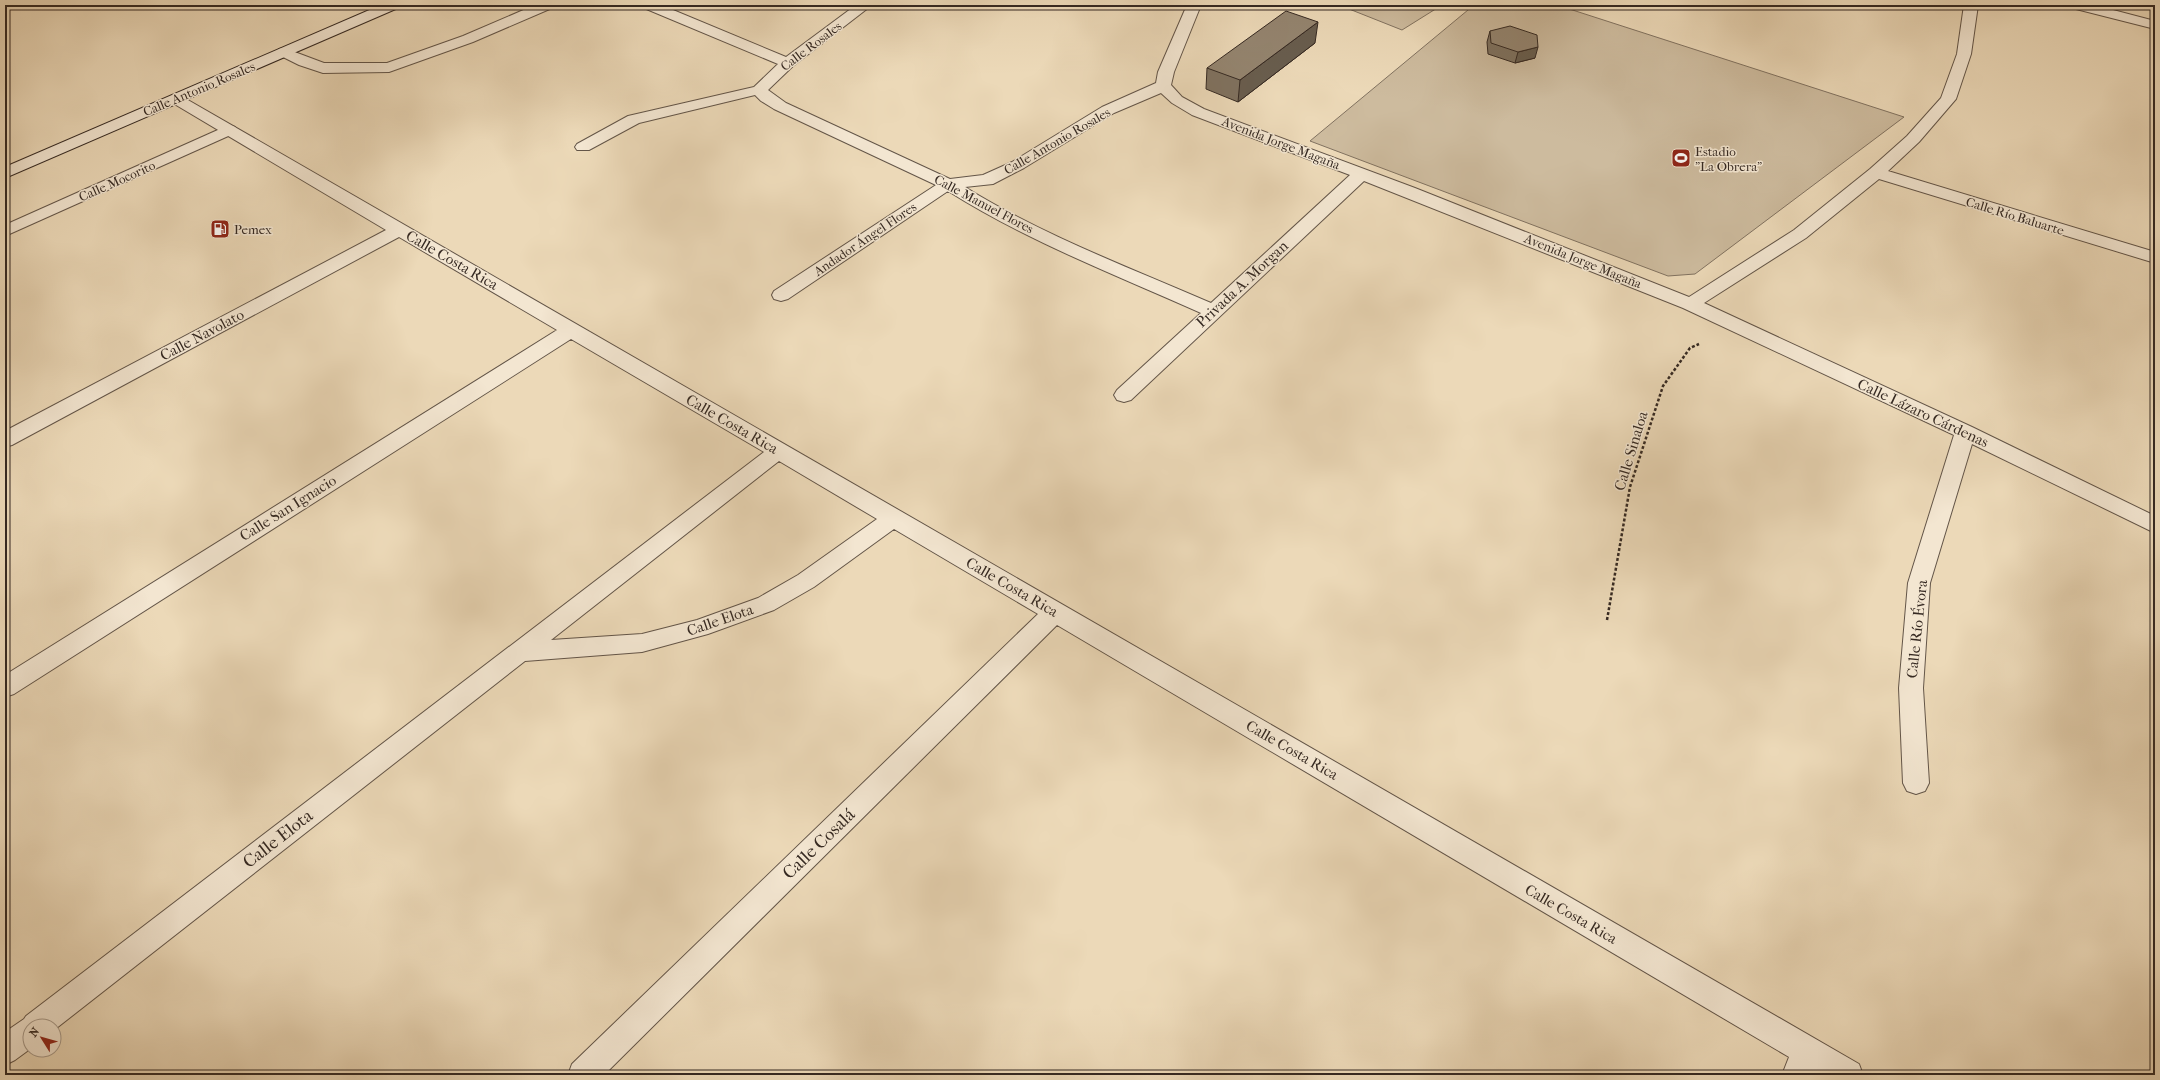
<svg xmlns="http://www.w3.org/2000/svg" width="2160" height="1080" viewBox="0 0 2160 1080" font-family="'IM FELL French Canon',serif">
<style>
.green{fill:#cdbb9e;stroke:#817260}
.lines{fill:none;stroke-linecap:round;stroke-linejoin:round}
.lane-casing{stroke:#635548;stroke-width:2}
.street-casing{stroke:#635548;stroke-width:2}
.secondary-casing{stroke:#352922;stroke-width:2}
.path{stroke:#352922;stroke-width:2.5;stroke-dasharray:3 2;stroke-linecap:butt}
.lane{fill:#f3e6d1;fill-rule:evenodd}
.street{fill:#f3e6d1;fill-rule:evenodd}
.secondary{fill:#f3e6d1;fill-rule:evenodd}
.wall{fill:#7f7260;stroke:#352922}
.shaded-wall{fill:#685d4e;stroke:#352922}
.building{fill:#948570;stroke:#352922}
.labels{text-anchor:middle;dominant-baseline:central;stroke-width:3;stroke-linejoin:round;paint-order:stroke}
.far-street-label{font-size:13px;fill:#352922;stroke:#f3e6d1}
.far-poi-label{font-size:13px;fill:#352922;stroke:#f3e6d1;text-anchor:start}
.street-label{font-size:15px;fill:#352922;stroke:#f3e6d1}
.near-street-label{font-size:18px;fill:#352922;stroke:#f3e6d1}
</style>
<rect width="100%" height="100%" fill="#ecd9b8"/>
<filter id="stains"><feTurbulence type="fractalNoise" baseFrequency=".005" numOctaves="4"/><feColorMatrix values="0 0 0 0 .2 0 0 0 0 .09 0 0 0 0 .02 0 0 0 .5 -.17"/></filter>
<radialGradient id="worn" r=".72"><stop offset=".6" stop-color="#630" stop-opacity="0"/><stop offset="1" stop-color="#630" stop-opacity=".3"/></radialGradient>
<!-- green -->
<path class="green" d="M1339,5H1442L1402,30Z
M1474,5H1557L1904,117L1695,274L1668,276L1310,141Z"/>
<g class="lines">
<!-- lane casing -->
<g class="lane-casing">
<path id="lane" d="M229,125L235,127L237,130L235,133L5,236V225Z"/>
</g>
<!-- street casing -->
<g class="street-casing">
<path id="street" d="M535,5H554L552,8L473,42L389,72L323,73L299,65L279,55L277,52L279,49L284,48L324,63H387L463,36Z
M642,5H661L786,57L856,5H872L793,66L768,90L786,103L950,179L983,175L1012,162L1102,107L1156,83L1158,72L1187,5H1201L1174,72L1171,85L1182,97L1204,109L1415,188L1689,297L1794,230L1870,169L1907,136L1941,98L1957,54L1964,5H1978L1971,54L1956,99L1919,142L1888,171L2155,252V263L1879,179L1806,238L1704,303L1972,427L2155,516V533L1972,444L1930,583L1923,688L1929,783L1925,791L1916,794L1907,791L1903,783L1899,688L1908,583L1954,435L1683,308L1364,181L1131,400L1124,402L1117,400L1114,395L1117,390L1201,313C1116,275 1027,241 948,191L788,299L781,301L774,299L772,295L774,291L936,185L774,109L761,101L755,95L639,123L589,150H577L575,147L577,144L628,116L754,87L778,64L644,8ZM1161,93L1172,103L1192,115L1350,175L1211,303C1128,267 1042,235 965,187L993,184L1024,168L1114,113Z
M2070,5H2094L2155,21V29L2072,8Z
M176,94L181,96L1859,1064L1863,1075H1820L1813,1071L1812,1075H1782L1789,1057L1057,625L604,1075H568L572,1064L1038,614L894,529L814,587L774,610L708,634L642,652L525,661L54,1030V1026H30V1049L15,1060L5,1065V1032L24,1019L26,1016L764,452L571,339L14,694L5,697V675L557,330L399,237L12,445L5,447V431L386,230L171,102L168,99L171,96ZM779,461L877,519L798,575L758,598L697,620L642,634L551,640Z"/>
</g>
<!-- secondary casing -->
<g class="secondary-casing">
<path id="secondary" d="M381,5H400L398,8L5,178V167Z"/>
</g>
<!-- path -->
<path class="path" d="M1607,620L1630,487L1663,386L1690,348L1699,344"/>
<!-- lane -->
<use href="#lane" class="lane"/>
<!-- street -->
<use href="#street" class="street"/>
<!-- secondary -->
<use href="#secondary" class="secondary"/>
</g>
<!-- wall -->
<path class="wall" d="M1490,31L1535,58L1515,63L1488,54L1487,42Z
M1315,43L1238,102L1206,89L1207,68Z"/>
<!-- shaded-wall -->
<path class="shaded-wall" d="M1318,22L1315,43L1238,102L1240,80Z
M1538,47L1535,58L1515,63L1518,52Z"/>
<!-- building -->
<path class="building" d="M1286,11L1318,22L1240,80L1207,68Z
M1510,26L1537,35L1538,47L1518,52L1491,43L1490,31Z"/>
<!-- icons -->
<defs>
<g id="stadium-square" transform="scale(1)"><rect x="-9" y="-9" width="18" height="18" rx="4" fill="#8f2418" stroke="#f3e6d1"/><path d="M0-5a6.5 5 0 1 0 0 10a6.5 5 0 1 0 0-10ZM-3.5-1.8h7v3.6h-7Z" fill="#fff"/></g>
<g id="fuel-square" transform="scale(1)"><rect x="-9" y="-9" width="18" height="18" rx="4" fill="#8f2418" stroke="#f3e6d1"/><path d="M-5.5-6h7V0h2V4h1.3V-2.5L3-4.5l.8-.8L6-3V5H2.5V1h-1V6h-7ZM-4.2-4.7v3.2H.2V-4.7Z" fill="#fff"/></g>
</defs>
<g fill-rule="evenodd">
<use href="#stadium-square" x="1681" y="158"/>
<use href="#fuel-square" x="220" y="229"/>
</g>
<g class="labels">
<!-- far-street labels -->
<g class="far-street-label">
<text transform="translate(811 46) rotate(-37)">Calle Rosales</text>
<text transform="translate(199 89) rotate(-23)">Calle Antonio Rosales</text>
<text transform="translate(1057 141) rotate(-30)">Calle Antonio Rosales</text>
<text transform="translate(1281 143) rotate(21)">Avenida Jorge Magaña</text>
<text transform="translate(117 181) rotate(-24)">Calle Mocorito</text>
<text transform="translate(984 204) rotate(28)">Calle Manuel Flores</text>
<text transform="translate(2015 216) rotate(17)">Calle Río Baluarte</text>
<text transform="translate(865 239) rotate(-34)">Andador Ángel Flores</text>
<text transform="translate(1583 261) rotate(22)">Avenida Jorge Magaña</text>
</g>
<!-- far-poi labels -->
<g class="far-poi-label">
<text x="1695" y="151">Estadio<tspan x="1695" dy="15">"La Obrera"</tspan></text>
<text x="234" y="229">Pemex</text>
</g>
<!-- street labels -->
<g class="street-label">
<text transform="translate(452 260) rotate(30)">Calle Costa Rica</text>
<text transform="translate(1242 284) rotate(-43)">Privada A. Morgan</text>
<text transform="translate(202 335) rotate(-28)">Calle Navolato</text>
<text transform="translate(1923 413) rotate(25)">Calle Lázaro Cárdenas</text>
<text transform="translate(732 424) rotate(30)">Calle Costa Rica</text>
<text transform="translate(1631 451) rotate(-73)">Calle Sinaloa</text>
<text transform="translate(288 508) rotate(-32)">Calle San Ignacio</text>
<text transform="translate(1012 587) rotate(30)">Calle Costa Rica</text>
<text transform="translate(720 620) rotate(-19)">Calle Elota</text>
<text transform="translate(1917 629) rotate(-84)">Calle Río Évora</text>
<text transform="translate(1292 750) rotate(30)">Calle Costa Rica</text>
<text transform="translate(1571 914) rotate(30)">Calle Costa Rica</text>
</g>
<!-- near-street labels -->
<g class="near-street-label">
<text transform="translate(278 839) rotate(-38)">Calle Elota</text>
<text transform="translate(819 844) rotate(-44)">Calle Cosalá</text>
</g>
</g>
<!-- margin -->
<rect width="2160" height="1080" fill="none" stroke="#ecd9b8" stroke-width="20"/>
<rect x="6" y="6" width="2148" height="1068" fill="none" stroke="#352922" stroke-width="2"/>
<rect x="10" y="10" width="2140" height="1060" fill="none" stroke="#352922"/>
<!-- north arrow -->
<g transform="translate(42 1038) rotate(307)"><circle r="19" fill="#f3e6d1" stroke="#a79a8b"/>
<path d="M0-3L7 15L0 10L-7 15Z" fill="#8f2418"/>
<text y="-6" font-size="11" font-weight="bold" text-anchor="middle" fill="#352922">N</text>
</g>
<rect width="100%" height="100%" filter="url(#stains)"/>
<rect width="100%" height="100%" fill="url(#worn)"/>
</svg>
